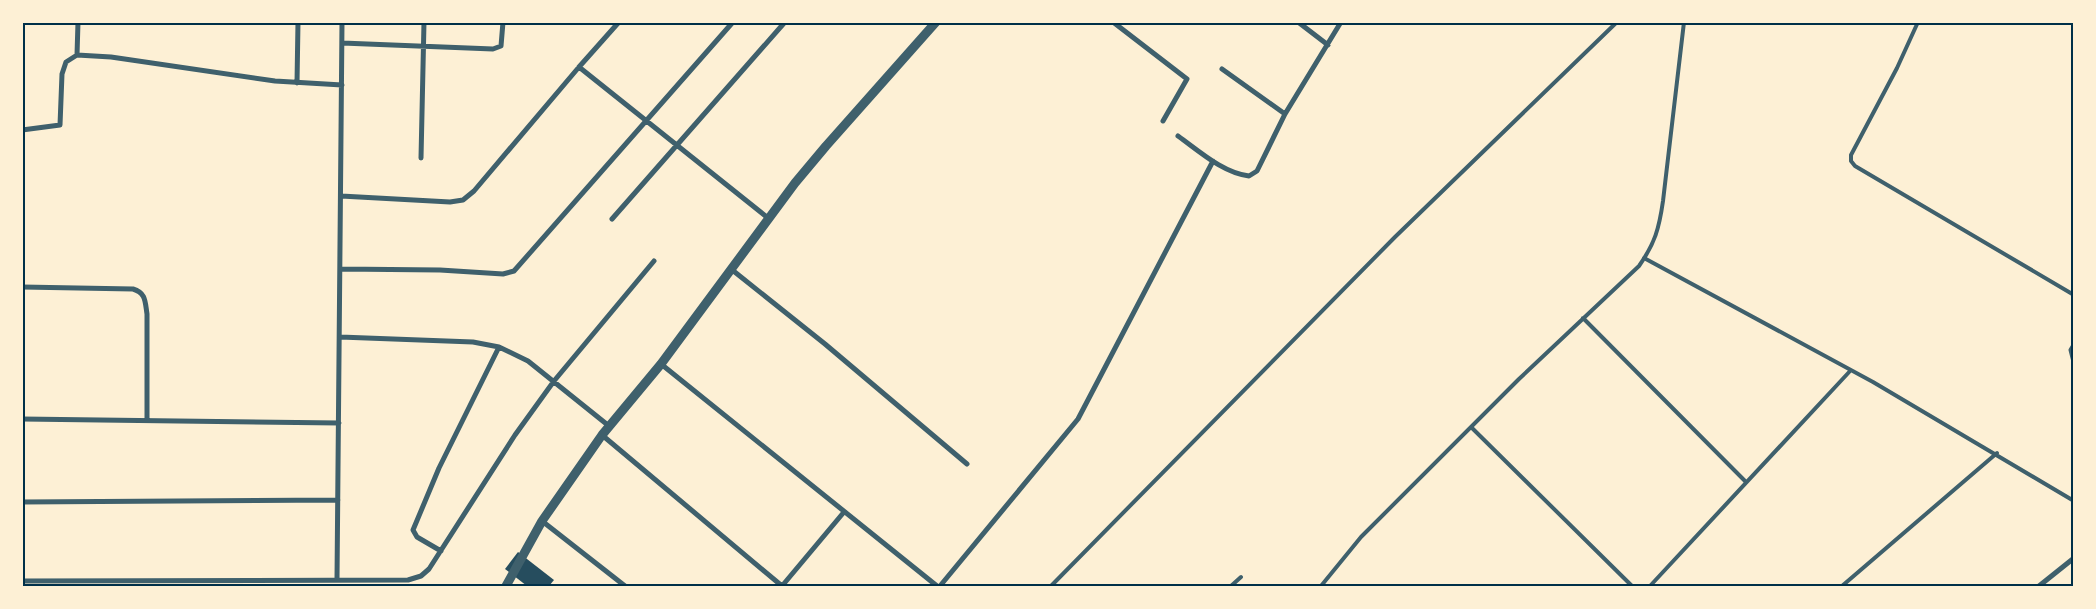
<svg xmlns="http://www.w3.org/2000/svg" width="2096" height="609" viewBox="0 0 2096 609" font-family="'Public Sans',sans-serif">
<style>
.building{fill:#264d5e}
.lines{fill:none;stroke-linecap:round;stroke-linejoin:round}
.service{stroke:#3f606c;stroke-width:4}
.minor{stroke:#3f606c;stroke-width:5}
.tertiary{stroke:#3f606c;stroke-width:9}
.neatline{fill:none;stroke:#003049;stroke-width:2}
</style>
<rect width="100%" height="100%" fill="#fdf0d5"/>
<!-- building -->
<path class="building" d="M518,552L554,580L549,586H527L505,569Z"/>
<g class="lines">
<!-- service -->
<path class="service" d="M1918,22L1897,68L1851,155V161L1855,166L2074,295
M1644,258L1873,382L2074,501
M1583,318L1746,482
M1471,427L1632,586
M1051,586L1395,237L1617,22
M1231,586L1241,577
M1321,586L1361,537L1519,379L1639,266C1655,243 1659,229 1663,201L1684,22
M1650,586L1851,370
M1842,586L1997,453"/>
<!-- minor -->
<path class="minor" d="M619,22L579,67L768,218
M1113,22L1187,79L1163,121
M1298,22L1328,45
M342,43L493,49L501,46L503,22
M77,55L78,22
M1222,69L1285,114
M297,83L298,22
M22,130L60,125L62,74L66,62L77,55L111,57L275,81L342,85
M1178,136C1199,151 1223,173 1249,176L1257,171L1285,114L1341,22
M421,158L424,22
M341,196L450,202L463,200L474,191L579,67
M612,219L785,22
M340,269L440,270L503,274L514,271L733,22
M731,269L825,344L967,464
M22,287L133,289C146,293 145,301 147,314V420
M340,337L473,342L499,347L528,361L609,426
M2074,345L2071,350L2074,362
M661,364L937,586
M22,419L339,423
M602,435L782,586
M22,502L338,500
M542,521L625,586
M441,551L417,537L413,530L439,468L499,347
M337,580L342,22
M22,581L408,580L421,576L429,569L515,435L554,381L654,261
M782,586L844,512
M940,586L1078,419L1213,161
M2039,586L2074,558"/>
<!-- tertiary -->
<path class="tertiary" d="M506,586L542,521L602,435L661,364L795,183L826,146L936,22"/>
</g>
<!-- border -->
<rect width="2096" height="609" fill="none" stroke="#fdf0d5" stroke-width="48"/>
<rect x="24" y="24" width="2048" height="561" class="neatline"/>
</svg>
